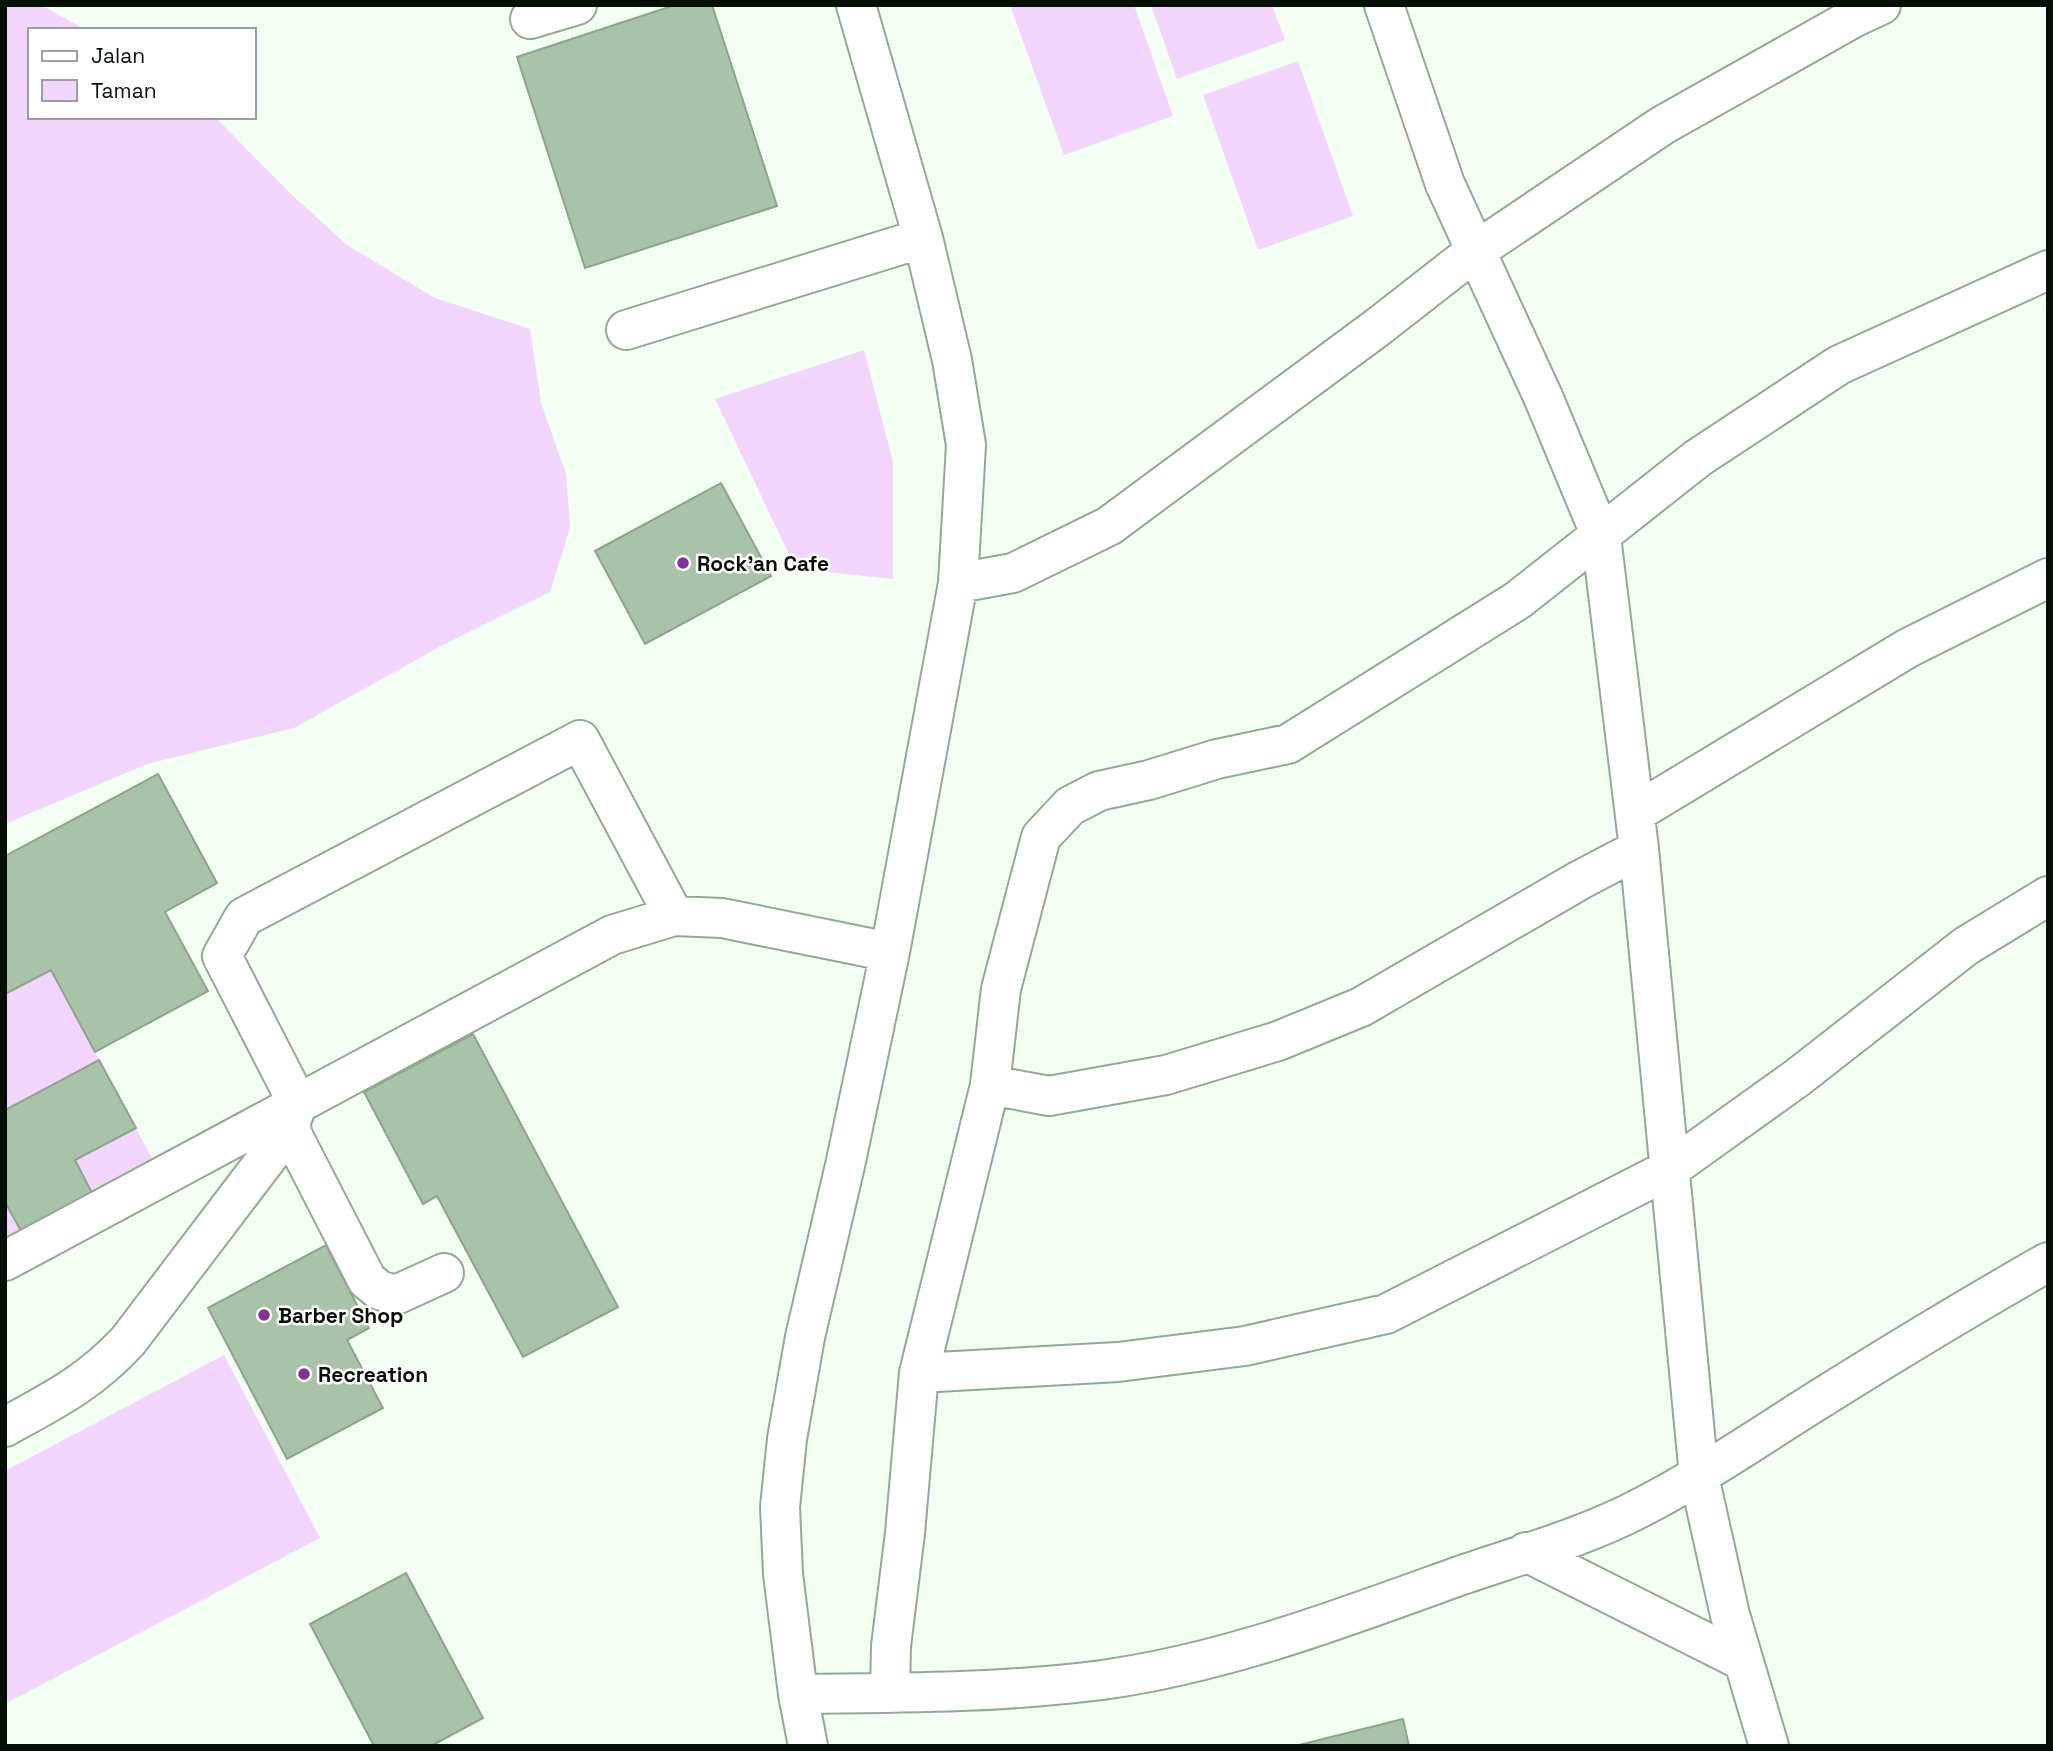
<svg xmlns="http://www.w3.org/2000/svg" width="2053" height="1751" viewBox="0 0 2053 1751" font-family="'Space Grotesk',sans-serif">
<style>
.green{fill:#f2d5fc}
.building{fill:#a9c3a8;stroke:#8ba48a;stroke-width:2}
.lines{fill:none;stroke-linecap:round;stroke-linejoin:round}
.minor-casing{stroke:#91ab91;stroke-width:42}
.minor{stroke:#fff;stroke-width:38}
.poi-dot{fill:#84309f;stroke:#fff;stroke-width:2.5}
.labels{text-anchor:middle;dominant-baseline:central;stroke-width:5;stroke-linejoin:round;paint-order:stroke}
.poi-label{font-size:21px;font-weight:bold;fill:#060f06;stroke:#fff;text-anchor:start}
</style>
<rect width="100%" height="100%" fill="#f4fff4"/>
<!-- green -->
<path class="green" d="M5,5H41L86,30H30V117H215L291,194L347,245L435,298L530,329L541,403L566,474L570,528L550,592L441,646L294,728L147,764L5,824Z
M1010,5H1134L1173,116L1064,155Z
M1151,5H1272L1285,40L1177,79Z
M1298,61L1353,216L1258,250L1203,95Z
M864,350L893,462V579L796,569L715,399Z
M51,970L153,1160L5,1239V994Z
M224,1355L320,1538L5,1704V1471Z"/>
<!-- building -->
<path class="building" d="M675,5H712L777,206L585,268L517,57Z
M721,483L771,576L645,644L595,551Z
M158,774L217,883L165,912L208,991L95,1052L51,970L5,994V856Z
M473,1034L618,1307L523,1357L437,1196L423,1204L364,1092Z
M99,1060L136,1128L75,1160L92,1193L21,1231L5,1202V1110Z
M326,1245L369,1328L347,1340L383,1408L287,1459L208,1308Z
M406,1573L483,1718L431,1746H374L310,1624Z
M1403,1719L1409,1746H1295Z"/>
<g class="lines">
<!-- minor casing -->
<g class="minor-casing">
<path id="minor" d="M1384,5L1445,184L1544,399L1601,536L1639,849L1699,1476L1730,1615L1769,1746
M530,19L577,5
M626,330L923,238
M958,583L1013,573L1109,526L1378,327L1474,252L1663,125L1855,17L1881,5
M1635,813L1908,648L2048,578
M990,1085L1049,1096L1166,1075L1278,1041L1361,1007L1580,880L1639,849
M5,1261L612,935L674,916L722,918L890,952
M444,1273L396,1295L379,1290L367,1280L293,1136L290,1123L298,1104L222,956L244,917L580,740L674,916
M919,1373L1118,1362L1245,1346L1386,1314L1670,1169L1797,1078L1966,946L2048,896
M5,1427C54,1400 89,1383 128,1341L283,1137L290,1123
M1526,1552L1743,1661
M890,1693L891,1646L905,1533L919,1373L990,1085L1001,989L1041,837L1070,806L1099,791L1149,780L1217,759L1288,744L1518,600L1698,458L1839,365L2048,270
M798,1694C899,1693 1001,1693 1102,1680C1225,1663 1343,1618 1459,1576C1520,1555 1585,1537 1642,1507C1700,1477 1755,1440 1810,1405C1888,1356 1967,1308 2048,1262
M808,1746L798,1694L783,1574L780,1507L787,1439L805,1337L846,1161L890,952L958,583L966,445L952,360L923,238L856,5"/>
</g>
<!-- minor -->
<use href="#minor" class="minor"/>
</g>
<!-- markers -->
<g class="poi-dot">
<circle cx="683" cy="563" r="7"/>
<circle cx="264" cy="1315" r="7"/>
<circle cx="304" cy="1374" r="7"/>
</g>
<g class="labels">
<!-- poi labels -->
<g class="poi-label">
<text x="697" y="563">Rock'an Cafe</text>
<text x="278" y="1315">Barber Shop</text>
<text x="318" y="1374">Recreation</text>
</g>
</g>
<!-- border -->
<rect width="2053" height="1751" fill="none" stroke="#060f06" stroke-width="14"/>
<!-- legend -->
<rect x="28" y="28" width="228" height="91" fill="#ffffff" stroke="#9b9f9b" stroke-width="2"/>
<rect x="42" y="51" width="35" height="10" fill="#ffffff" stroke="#9b9f9b" stroke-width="2"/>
<text x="91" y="63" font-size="21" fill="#060f06">Jalan</text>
<rect x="42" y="80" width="35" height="21" fill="#f2d5fc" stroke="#9b9f9b" stroke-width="2"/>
<text x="91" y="98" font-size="21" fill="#060f06">Taman</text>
</svg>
